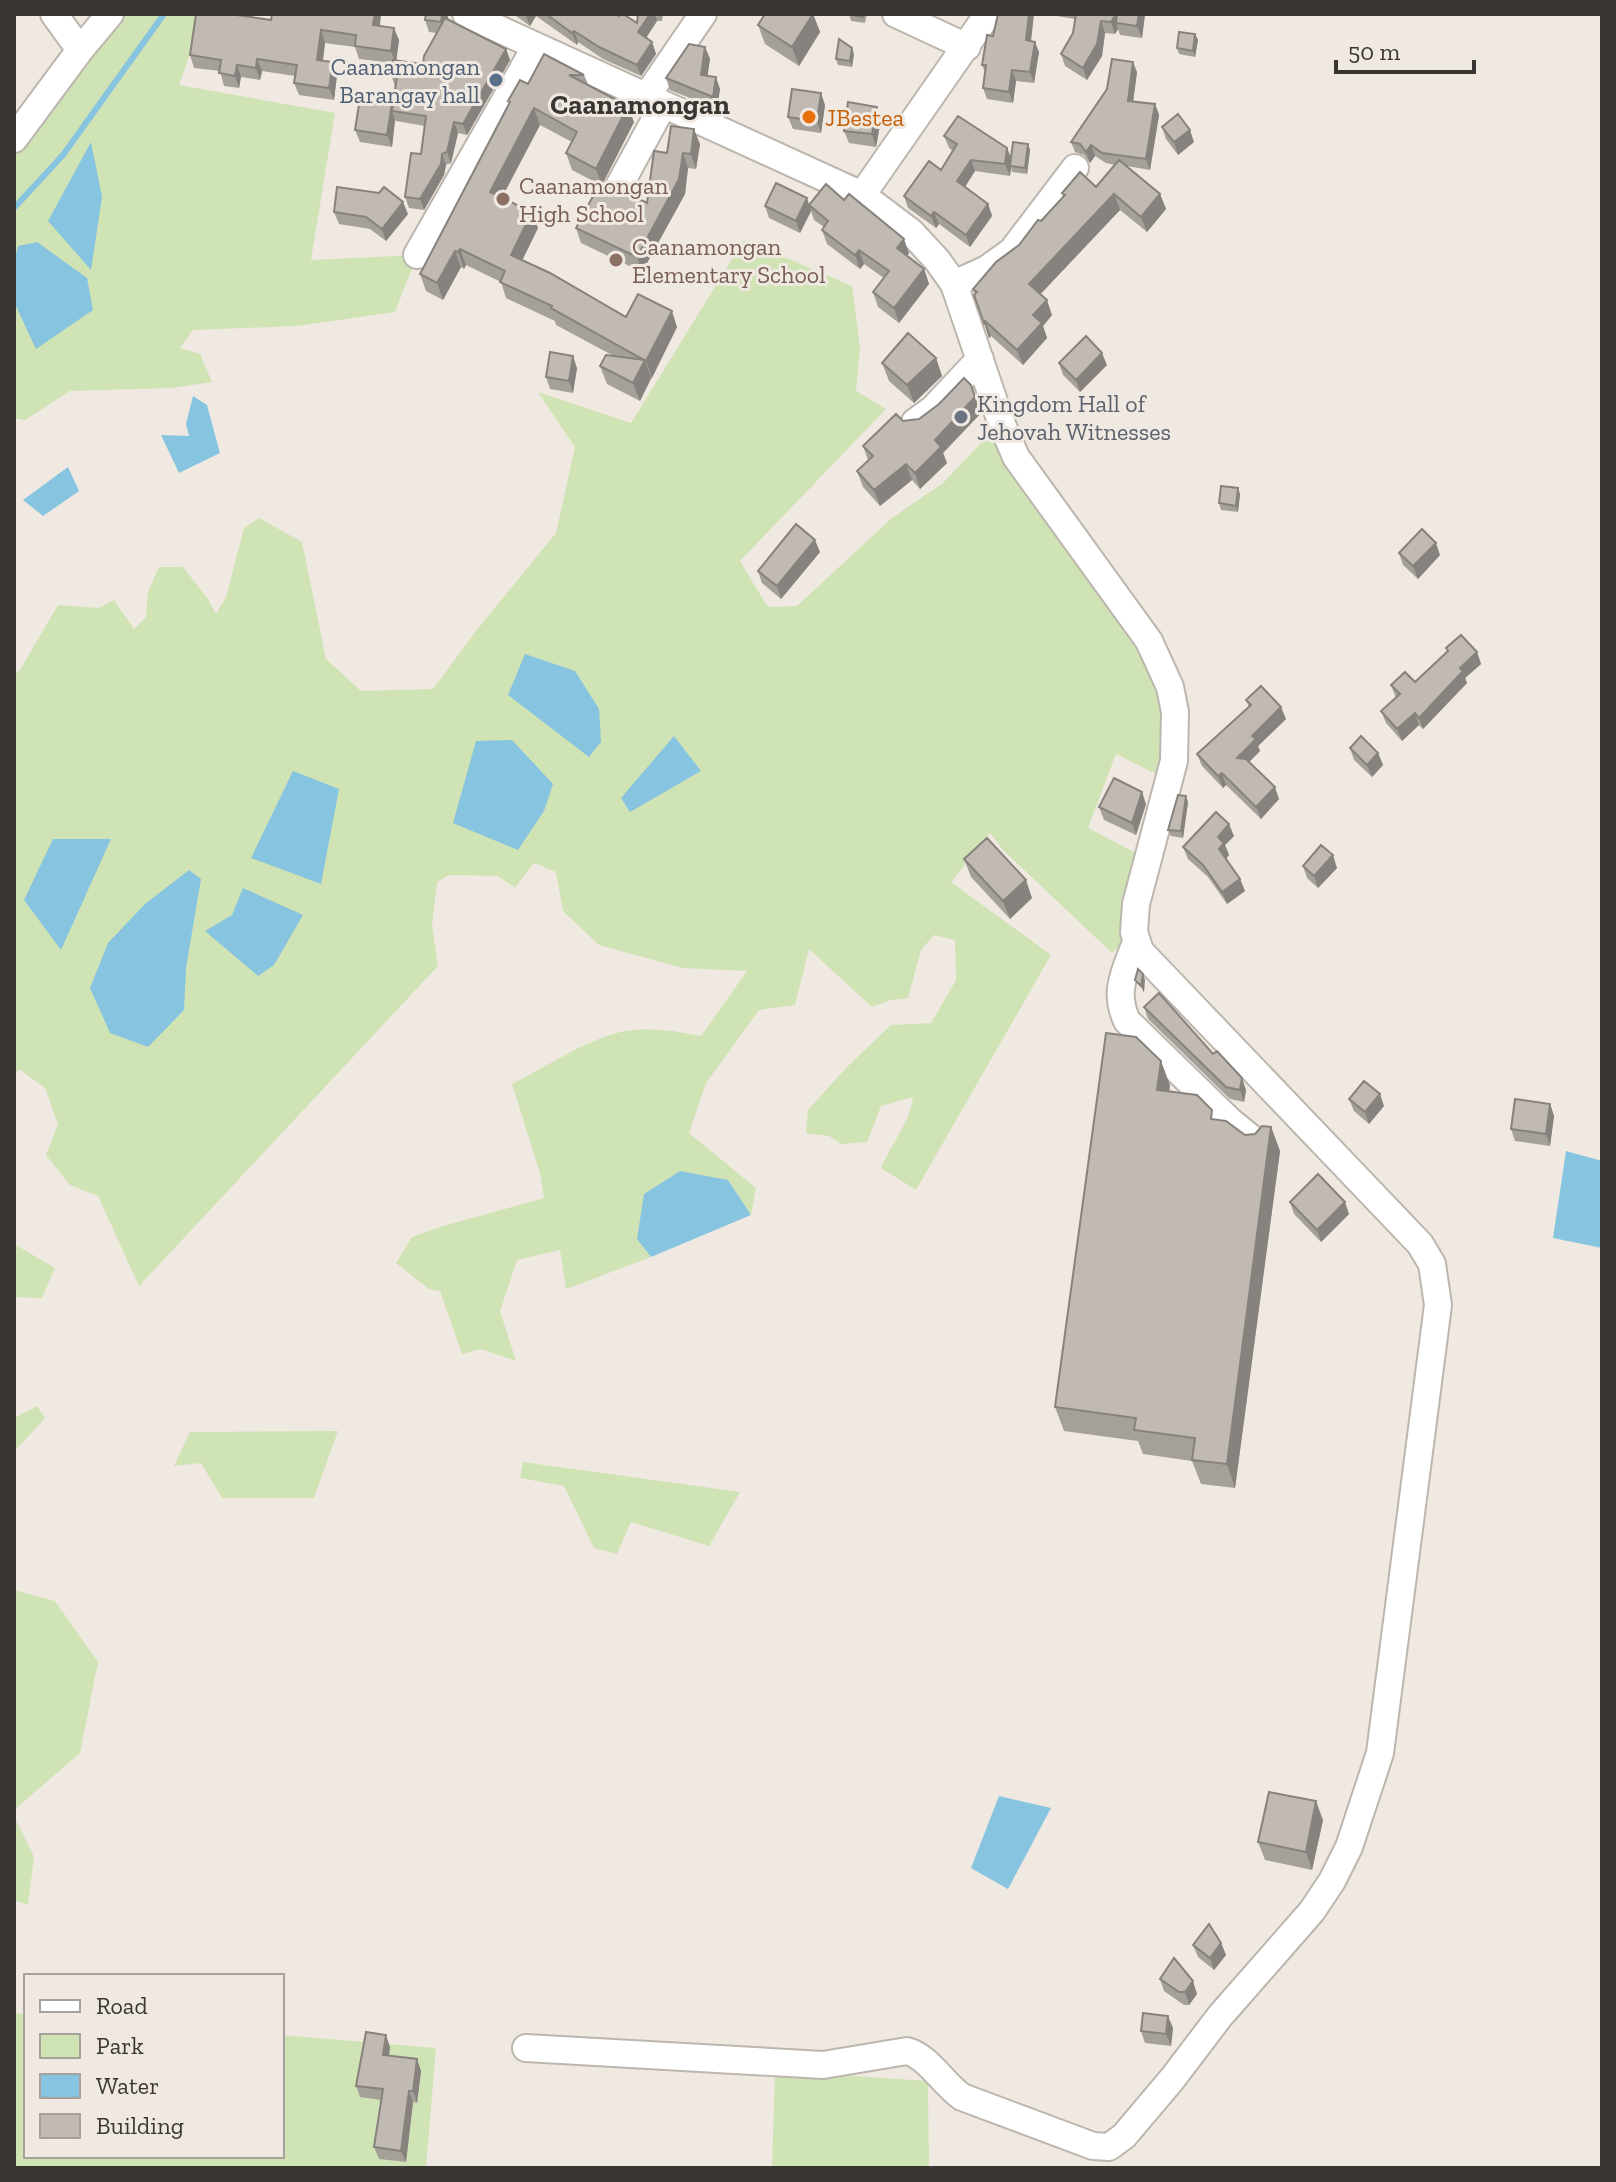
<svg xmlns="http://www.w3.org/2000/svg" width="1616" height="2182" viewBox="0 0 1616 2182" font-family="'Zilla Slab',serif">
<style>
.green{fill:#d0e3b5}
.water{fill:#87c4e0}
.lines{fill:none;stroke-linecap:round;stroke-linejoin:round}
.stream{stroke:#87c4e0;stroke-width:6}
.minor-casing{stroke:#bcb6ae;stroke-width:30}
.minor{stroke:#fff;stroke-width:26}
.wall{fill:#a6a09a}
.shaded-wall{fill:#87827d}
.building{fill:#c1bab3;stroke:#87827d;stroke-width:2}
.service-dot{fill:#5c6f8a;stroke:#f0e9e1;stroke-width:3}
.food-dot{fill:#e8710a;stroke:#f0e9e1;stroke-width:3}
.education-dot{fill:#8d6e63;stroke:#f0e9e1;stroke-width:3}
.worship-dot{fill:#6b7280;stroke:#f0e9e1;stroke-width:3}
.labels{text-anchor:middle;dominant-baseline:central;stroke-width:6;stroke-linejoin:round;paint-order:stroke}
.service-label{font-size:24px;fill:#4e5e75;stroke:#f0e9e1;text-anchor:end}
.food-label{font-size:24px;fill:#c56008;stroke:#f0e9e1;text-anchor:start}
.education-label{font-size:24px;fill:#785e54;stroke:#f0e9e1;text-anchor:start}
.worship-label{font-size:24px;fill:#5b616d;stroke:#f0e9e1;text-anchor:start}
.quarter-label{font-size:28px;font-weight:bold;fill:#393633;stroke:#f0e9e1}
</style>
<rect width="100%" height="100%" fill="#f0e9e1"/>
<!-- green -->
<path class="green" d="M108,14H204L179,85L335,113L311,260L417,255L395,312L297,326L193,330L180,348L200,354L212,382L172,388L70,391L25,420L14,418V138Z
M744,240L852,286L860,348L856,391L886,409L740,561L768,607L797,606L892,518L943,483L1001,422L1172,698L1170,781L1116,754L1088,828L1146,858L1134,932L1112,953L1003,850L990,833L951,882L1051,955L916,1190L881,1168C891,1145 910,1122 913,1097L881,1106L867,1142L841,1144L829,1136L806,1133L808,1110L846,1068L891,1025L931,1023L956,980L955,940L934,935L921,950L908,998L891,1000L872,1007L809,949L795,1005L759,1010L706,1083L689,1133L756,1188L751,1215L728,1180L637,1239L651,1257L566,1289L560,1250L517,1260L500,1311L516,1361L481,1349L462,1354L440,1291L429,1289L396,1263L412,1237L443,1226L544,1198L540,1173L512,1084C546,1067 582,1042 620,1032C646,1026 675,1031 701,1036L747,971L683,968L599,945L563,911L556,872L534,863L515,888L498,876L449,875L437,882L432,925L438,966L139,1286L98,1196L70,1185L46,1155L58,1124L45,1088L19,1069L14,1075V675L20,670L58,605L99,608L114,600L134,629L146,617L148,592L159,567H183L208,599L216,614L226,597L244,528L259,518L302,542L326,659L361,691L433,689L476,631L556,533L575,447L538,392L631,423Z
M14,1244L55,1268L42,1298L14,1297Z
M37,1406L45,1418L14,1452V1418Z
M338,1431L314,1498H222L201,1463L174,1466L190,1432Z
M523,1462L740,1492L709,1546L631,1522L617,1554L594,1548L564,1486L520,1478Z
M14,1590L55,1601L98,1662L80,1753L14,1810Z
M14,1816L34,1857L28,1905L14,1900Z
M14,2013L26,2014V2156H282V2035L436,2048L426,2168H14Z
M775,2071L928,2081L929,2168H772Z"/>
<!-- water -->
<path class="water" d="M91,142L102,197L91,270L48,221Z
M37,242L87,278L93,310L36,349L14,302V263L18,246Z
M193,396L207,405L220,453L179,473L161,435L189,436L186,424Z
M68,467L79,491L43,516L23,500Z
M525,654L575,671L599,709L601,742L589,757L508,695Z
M674,736L701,771L630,812L621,798Z
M512,740L553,784L544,811L518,850L453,823L476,741Z
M293,771L339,789L321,884L251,858Z
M53,839H111L61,950L24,900Z
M189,870L201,879L186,968L184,1010L148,1047L110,1033L90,988L108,943L145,904Z
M243,888L303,915L274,965L258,976L205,931L232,915Z
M1566,1151L1602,1161V1248L1553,1238Z
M680,1171L728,1180L751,1215L651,1257L637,1239L644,1194Z
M999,1796L1051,1808L1008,1889L971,1868Z"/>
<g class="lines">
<!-- stream -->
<path class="stream" d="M14,208L63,155L164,14"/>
<!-- minor casing -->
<g class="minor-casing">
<path id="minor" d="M54,14L80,50
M466,14L862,195L988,14
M896,14L967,47
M646,97L703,14
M14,139L80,50L110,14
M618,188L663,105
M417,255L536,46
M954,284L987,269L1012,251L1075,168
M915,422L933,409L980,359
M1136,942C1125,972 1113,991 1127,1021L1230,1121L1257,1143
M526,2048L823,2065L907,2051C929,2057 943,2084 962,2097L1093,2146L1109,2147L1124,2136L1173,2078L1220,2016L1312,1911L1332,1881L1349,1847L1380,1753L1438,1305L1432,1264L1420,1244L1140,951L1134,932L1136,904L1174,761L1175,712L1170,687L1149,641L1016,457L1001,422L954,284L937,260L911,232L862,195"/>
</g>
<!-- minor -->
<use href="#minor" class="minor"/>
</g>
<!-- wall -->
<path class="wall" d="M272,14H381L380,26L399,40L396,60L423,64L437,33L429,32L425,20L426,14H448V20L506,49L510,60L467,135L458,133L451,163L446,165L444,175L424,210L409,208L405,197L421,154L425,126L396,121L395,120L392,147L360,142L355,130L393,105L395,86L391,75L393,63L359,59L355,47L325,43L323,61L337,75L334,100L299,95L294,83L295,76L262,71L260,80L241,77L239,88L224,86L220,71L194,68L190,55L271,20Z
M515,14H616L637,23L638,14H663L662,21H657L646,38L652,42L656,54L641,76L603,59L578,42L577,45L536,16L530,26L516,16Z
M813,14L820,32L799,66L765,44L758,25Z
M849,14H867L865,23L851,21Z
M1044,14H1145L1142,38L1120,35L1118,29L1115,34L1105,33L1102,56L1087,80L1065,66L1061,54L1073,33L1075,19Z
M1195,34L1198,40L1195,57L1179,54L1177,48Z
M993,36L1031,41L1039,52L1034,83L1016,81L1013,103L987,99L983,88L985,72L982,65Z
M705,47L710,59L707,76L720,89L717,109L670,90L666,78Z
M544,54L584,75L588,84L634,122L602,184L606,188L647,203L667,153L700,144L696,169L688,168L685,194L642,272L581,243L576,228L599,184L572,170L566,153L572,142L540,125L502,198L538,228L522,260L626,317L677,327L640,401L607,384L600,366L612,355L556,325L555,321L506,298L501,282L466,265L464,269L461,267L443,300L426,291L420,274L509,104L508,101L528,84Z
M854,54L852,67L838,65L836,59Z
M1137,72L1133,101L1155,104L1159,115L1150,170L1127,166L1160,194L1166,209L1147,232L1120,210L1040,294L1052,315L1043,326L1047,338L1023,365L991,336L989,338L973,289L1019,245L1063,197L1062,193L1096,187L1115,165L1106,163L1095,156L1090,163L1084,155L1075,152L1071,142Z
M825,105L821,133L793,129L788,117Z
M877,107L881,119L876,147L849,143L844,131Z
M1162,127L1194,142L1178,155L1166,139Z
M944,136L1007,148L1011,159L1028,144L1030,150L1027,174L1012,172L1011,167L1010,176L975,171L965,187L988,204L992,216L970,247L939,224L936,228L908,208L904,196L941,170L953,151L949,148Z
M809,205L909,253L907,256L924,269L929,284L899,323L878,307L873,292L884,278L864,264L860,269L827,244L822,230L824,227L814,220L811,211L800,233L769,218L765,206Z
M334,212L408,214L386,241L370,229L339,224Z
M936,358L942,376L914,403L889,381L882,363Z
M1059,363L1107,365L1080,392L1063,375Z
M577,368L573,393L550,389L546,377Z
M981,413L943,453L947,463L920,489L912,480L880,506L863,487L857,471L868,460L863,446L903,421Z
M1240,494L1238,512L1221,510L1219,503Z
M820,552L781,599L762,583L758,571Z
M1399,553L1440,555L1418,579L1403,565Z
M1446,648L1477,652L1481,664L1465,678L1467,683L1423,729L1419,725L1402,741L1386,723L1381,711L1396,698L1391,685L1415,682L1448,651Z
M1246,700L1286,719L1258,746L1260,751L1249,762L1279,799L1261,819L1226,785L1223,788L1202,766L1197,754L1249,707Z
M1350,748L1378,753L1383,765L1372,777L1354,760Z
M1188,802L1183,838L1171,836L1168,830Z
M1146,804L1136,835L1104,820L1099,807Z
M1234,836L1225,845L1229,855L1226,859L1240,879L1245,891L1227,904L1208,877L1188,859L1183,847Z
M964,859L1032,898L1010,919L971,877Z
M1303,866L1337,868L1318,888L1307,878Z
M1144,1007L1213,1054L1246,1090L1244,1102L1230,1099L1148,1019Z
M1170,1085L1169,1092L1215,1120L1245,1135L1255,1134L1271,1127L1280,1151L1235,1488L1201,1484L1192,1461L1143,1454L1138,1441L1064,1431L1055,1407Z
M1349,1099L1384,1106L1369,1124L1354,1111Z
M1550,1104L1554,1116L1550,1146L1515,1141L1511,1129Z
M1290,1202L1349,1214L1321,1242L1294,1214Z
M1323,1820L1312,1870L1265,1860L1258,1842Z
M1221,1943L1226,1955L1214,1970L1198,1957L1193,1945Z
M1160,1979L1197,1994L1189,2005H1184L1164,1991Z
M1173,2028L1171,2046L1145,2043L1141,2031Z
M390,2047L389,2056L417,2059L421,2071L417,2103L413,2102L406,2162L379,2159L374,2147L381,2100L360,2097L356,2086Z"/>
<!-- shaded-wall -->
<path class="shaded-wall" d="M375,14H381L378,37L373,25Z
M442,14H448L446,34L441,22Z
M525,14H535L536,16L530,26Z
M650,14H655L657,21L642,44L638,32Z
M813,14L820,32L799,66L792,47Z
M1029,14H1034L1030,51L1026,40Z
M1116,14H1119L1116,23L1118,29L1115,34L1111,22Z
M1139,14H1145L1142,38L1137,26Z
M1101,21L1105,33L1102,56L1087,80L1083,68Z
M394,28L399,40L396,64L391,51Z
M321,30L325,43L321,73L317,60Z
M574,31L578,42L577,45L572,33Z
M1195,34L1198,40L1195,57L1193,51Z
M652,42L656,54L641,76L637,65Z
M1035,42L1039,52L1034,83L1030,72Z
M705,47L710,59L706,87L701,75Z
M852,48L854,54L852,67L850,61Z
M506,49L510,60L467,135L463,124Z
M257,59L262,71L260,80L256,68Z
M333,62L337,75L334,100L329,88Z
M1133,62L1137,72L1132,111L1128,101Z
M237,65L241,77L239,88L235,76Z
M1012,70L1016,81L1013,103L1009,92Z
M716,77L720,89L717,109L713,97Z
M821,93L825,105L821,133L817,121Z
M392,103L395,111H392L395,120L392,147L387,135Z
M1155,104L1159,115L1150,170L1146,159Z
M628,106L634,122L602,185L596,169Z
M877,107L881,119L876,147L872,134Z
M534,108L540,125L496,208L490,192Z
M454,122L458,133L451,163L447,152Z
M694,129L700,144L696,169L691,154Z
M1190,130L1194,142L1178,155L1174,142Z
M1028,144L1030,150L1027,174L1025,168Z
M1091,145L1095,156L1090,163L1086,152Z
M1007,148L1012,160L1010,176L1005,164Z
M683,153L688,168L685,194L642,272L637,257Z
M442,154L446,165L444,175L424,210L420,199Z
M971,160L975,171L961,193L957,181Z
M1114,194L1120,210L1035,300L1029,284Z
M1160,194L1166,209L1147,232L1141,217Z
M807,198L811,211L800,233L796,221Z
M403,202L408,214L386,241L382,229Z
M988,204L992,216L970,247L966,235Z
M532,212L538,228L517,271L511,255Z
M934,212L939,224L936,228L931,216Z
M904,239L909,253L902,263L897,248Z
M460,249L466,265L464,269L458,252Z
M859,250L864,264L860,269L855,255Z
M455,251L461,267L443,300L437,283Z
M924,269L929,284L899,323L894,308Z
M1047,300L1052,315L1043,326L1047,338L1023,365L1017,350L1033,315Z
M672,311L677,327L652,378L646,361Z
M985,321L991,336L989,338L984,323Z
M1102,353L1107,365L1080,392L1076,380Z
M573,356L577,368L573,393L569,381Z
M936,358L942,376L914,403L907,385Z
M645,360L651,378L640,401L633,383Z
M971,385L981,413L943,453L947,463L920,489L915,473Z
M906,464L912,480L880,506L874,490Z
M1238,488L1240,494L1238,512L1236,506Z
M815,540L820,552L781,599L777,586Z
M1436,543L1440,555L1418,579L1413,566Z
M1477,652L1481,664L1465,678L1467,683L1423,729L1419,718L1460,668Z
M1281,707L1286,719L1258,746L1260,751L1241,770L1237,758L1252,736Z
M1415,713L1419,725L1402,741L1397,729Z
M1378,753L1383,765L1372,777L1367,765Z
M1222,773L1226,785L1223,788L1218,776Z
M1275,787L1279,799L1261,819L1256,807Z
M1142,792L1146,804L1136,835L1132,823Z
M1186,796L1188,802L1183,838L1181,831Z
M1229,824L1234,836L1225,845L1229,855L1224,861L1219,849L1218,837Z
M1333,855L1337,868L1318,888L1314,876Z
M1240,879L1245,891L1227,904L1222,892Z
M1026,880L1032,898L1010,919L1003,901Z
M1143,974L1145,980L1144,993L1141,986Z
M1161,1061L1170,1085L1166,1114L1157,1090Z
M1242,1078L1246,1090L1244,1102L1240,1090Z
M1380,1094L1384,1106L1369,1124L1365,1112Z
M1550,1104L1554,1116L1550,1146L1546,1134Z
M1271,1127L1280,1151L1235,1488L1227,1464Z
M1345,1202L1349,1214L1321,1242L1317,1230Z
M1316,1801L1323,1820L1312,1870L1306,1852Z
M1221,1943L1226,1955L1214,1970L1210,1958Z
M1193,1981L1197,1994L1189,2005L1185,1992Z
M1168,2016L1173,2028L1171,2046L1166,2034Z
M386,2035L390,2047L387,2066L383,2055Z
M417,2059L421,2071L417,2103L413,2091Z
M409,2091L413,2102L406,2162L401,2151Z"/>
<!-- building -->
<path class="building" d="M196,14H230L271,20L272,14H375L373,25L394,28L391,51L355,46L356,35L321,30L317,60L333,62L329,88L294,83L297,65L257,59L256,68L237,65L235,76L219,73L221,60L190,55Z
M426,14H442L441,22L425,20Z
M546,14H616L619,16L620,14H623L637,23L638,14H650L638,32L652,42L637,65L599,47L574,31L572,33Z
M765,14H813L792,47L758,25Z
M849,14H864L863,17Z
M998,14H1029L1026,40L1035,42L1030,72L1012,70L1009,92L983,88L986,65H982L987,35L993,36Z
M1076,14H1116L1111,22L1101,21L1097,44L1083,68L1061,54L1073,33Z
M1117,14H1139L1137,26L1116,23Z
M445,18L506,49L463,124L454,122L447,152L442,154L441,164L420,199L405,197L411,153L421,154L426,116L392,111L397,76L391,75L393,60L423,64L424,56Z
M1179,32L1195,34L1193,51L1177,48Z
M839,39L852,48L850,61L836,59Z
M689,44L705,47L701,75L716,77L713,97L666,78Z
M544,54L584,75H569L628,106L596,169L566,153L577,132L534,108L490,192L532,212L511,255L550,273L626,317L638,294L672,311L646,361L551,308L552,306L500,282L505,271L460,249L458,252L455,251L437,283L420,274L510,102L508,101L520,80L528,84Z
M1112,59L1133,62L1128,101L1155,104L1146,159L1102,153L1091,145L1086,152L1080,144L1071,142L1107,89Z
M792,89L821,93L817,121L788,117Z
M360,98L392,103L387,135L355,130Z
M848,102L877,107L872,134L844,131Z
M1178,114L1190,130L1174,142L1162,127Z
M958,116L1007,148L1005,164L971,160L957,181L988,204L966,235L934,212L931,216L904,196L929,161L941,170L957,144L944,136Z
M671,126L694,129L691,154L683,153L679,179L637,257L576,228L600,183L606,188H618L647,203L654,151L667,153Z
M1013,142L1028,144L1025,168L1010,166Z
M1119,160L1160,194L1141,217L1114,194L1029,284L1047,300L1033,315L1042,323L1017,350L985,321L984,323L974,295L977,292L973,289L996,262L1019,245L1038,220L1041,221L1065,195L1062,193L1080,172L1096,187Z
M776,183L807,198L796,221L765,206Z
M826,184L844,200L849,194L904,239L897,248L924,269L894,308L873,292L889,271L859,250L855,255L822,230L828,221L809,205Z
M337,187L379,193L384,187L403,202L382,229L366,217L334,212Z
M908,333L936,358L907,385L882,363Z
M1086,336L1102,353L1076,380L1059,363Z
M550,352L573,356L569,381L546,377Z
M606,355L645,360L633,383L600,366Z
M964,378L971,385L975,397L935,440L941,447L915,473L906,464L874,490L857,471L873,456L863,446L896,414L903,421L919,419L939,404Z
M1221,486L1238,488L1236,506L1219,503Z
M796,524L815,540L777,586L758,571Z
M1422,529L1436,543L1413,566L1399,553Z
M1461,635L1477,652L1460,668L1463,671L1419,718L1415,713L1397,729L1381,711L1400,694L1391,685L1405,672L1415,682L1448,651L1446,648Z
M1261,686L1281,707L1252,736L1256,739L1237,758L1246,759L1275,787L1256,807L1222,773L1218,776L1197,754L1251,705L1246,700Z
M1361,736L1378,753L1367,765L1350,748Z
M1114,778L1142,792L1132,823L1099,807Z
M1178,795L1186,796L1181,831L1168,830Z
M1216,812L1229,824L1218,837L1224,843L1219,849L1240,879L1222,892L1203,865L1183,847Z
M987,838L1026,880L1003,901L964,859Z
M1321,845L1333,855L1314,876L1303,866Z
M1138,969L1143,974L1141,986L1135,980Z
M1159,993L1213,1054L1217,1051L1242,1078L1240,1090L1226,1087L1144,1007Z
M1106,1033L1136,1037L1161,1061L1157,1090L1197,1095L1212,1110L1211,1119L1226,1121L1245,1135L1255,1134L1262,1126L1271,1127L1227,1464L1192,1460L1195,1438L1134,1430L1136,1418L1055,1407Z
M1364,1081L1380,1094L1365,1112L1349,1099Z
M1515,1099L1550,1104L1546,1134L1511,1129Z
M1318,1174L1345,1202L1317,1230L1290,1202Z
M1269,1792L1316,1801L1306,1852L1258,1842Z
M1209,1924L1221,1943L1210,1958L1193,1945Z
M1174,1958L1193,1981L1185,1992H1179L1160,1979Z
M1143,2013L1168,2016L1166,2034L1141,2031Z
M366,2032L386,2035L383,2055L417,2059L413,2091H409L401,2151L374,2147L383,2089L356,2086Z"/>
<!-- markers -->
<circle class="service-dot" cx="496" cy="80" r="8"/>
<circle class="food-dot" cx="809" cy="117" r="8"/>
<g class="education-dot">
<circle cx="503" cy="199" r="8"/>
<circle cx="616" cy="260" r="8"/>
</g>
<circle class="worship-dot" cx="961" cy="417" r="8"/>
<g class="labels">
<!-- service labels -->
<g class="service-label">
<text x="480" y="66">Caanamongan<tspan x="480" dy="28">Barangay hall</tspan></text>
</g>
<!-- food labels -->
<g class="food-label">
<text x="825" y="117">JBestea</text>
</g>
<!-- education labels -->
<g class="education-label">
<text x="519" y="185">Caanamongan<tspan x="519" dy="28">High School</tspan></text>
<text x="632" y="246">Caanamongan<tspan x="632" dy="28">Elementary School</tspan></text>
</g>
<!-- worship labels -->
<g class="worship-label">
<text x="977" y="403">Kingdom Hall of<tspan x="977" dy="28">Jehovah Witnesses</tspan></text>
</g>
<!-- quarter labels -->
<g class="quarter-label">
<text x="640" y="104">Caanamongan</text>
</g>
</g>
<!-- border -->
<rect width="1616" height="2182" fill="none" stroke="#393633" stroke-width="32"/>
<!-- legend -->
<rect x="24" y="1974" width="260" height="184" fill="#f0e9e1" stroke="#a7a19b" stroke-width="2"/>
<rect x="40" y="2000" width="40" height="12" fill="#ffffff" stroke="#a7a19b" stroke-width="2"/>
<text x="96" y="2014" font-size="24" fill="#393633">Road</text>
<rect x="40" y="2034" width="40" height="24" fill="#d0e3b5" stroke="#a7a19b" stroke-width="2"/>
<text x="96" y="2054" font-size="24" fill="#393633">Park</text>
<rect x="40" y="2074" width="40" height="24" fill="#87c4e0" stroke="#a7a19b" stroke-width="2"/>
<text x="96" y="2094" font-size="24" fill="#393633">Water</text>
<rect x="40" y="2114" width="40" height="24" fill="#c1bab3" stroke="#a7a19b" stroke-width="2"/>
<text x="96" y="2134" font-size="24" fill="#393633">Building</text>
<!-- scale -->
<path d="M1336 60v12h138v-12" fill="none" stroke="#393633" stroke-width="4"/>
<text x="1348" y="60" font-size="24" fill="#393633" stroke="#f0e9e1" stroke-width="6" paint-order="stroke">50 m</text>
</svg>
